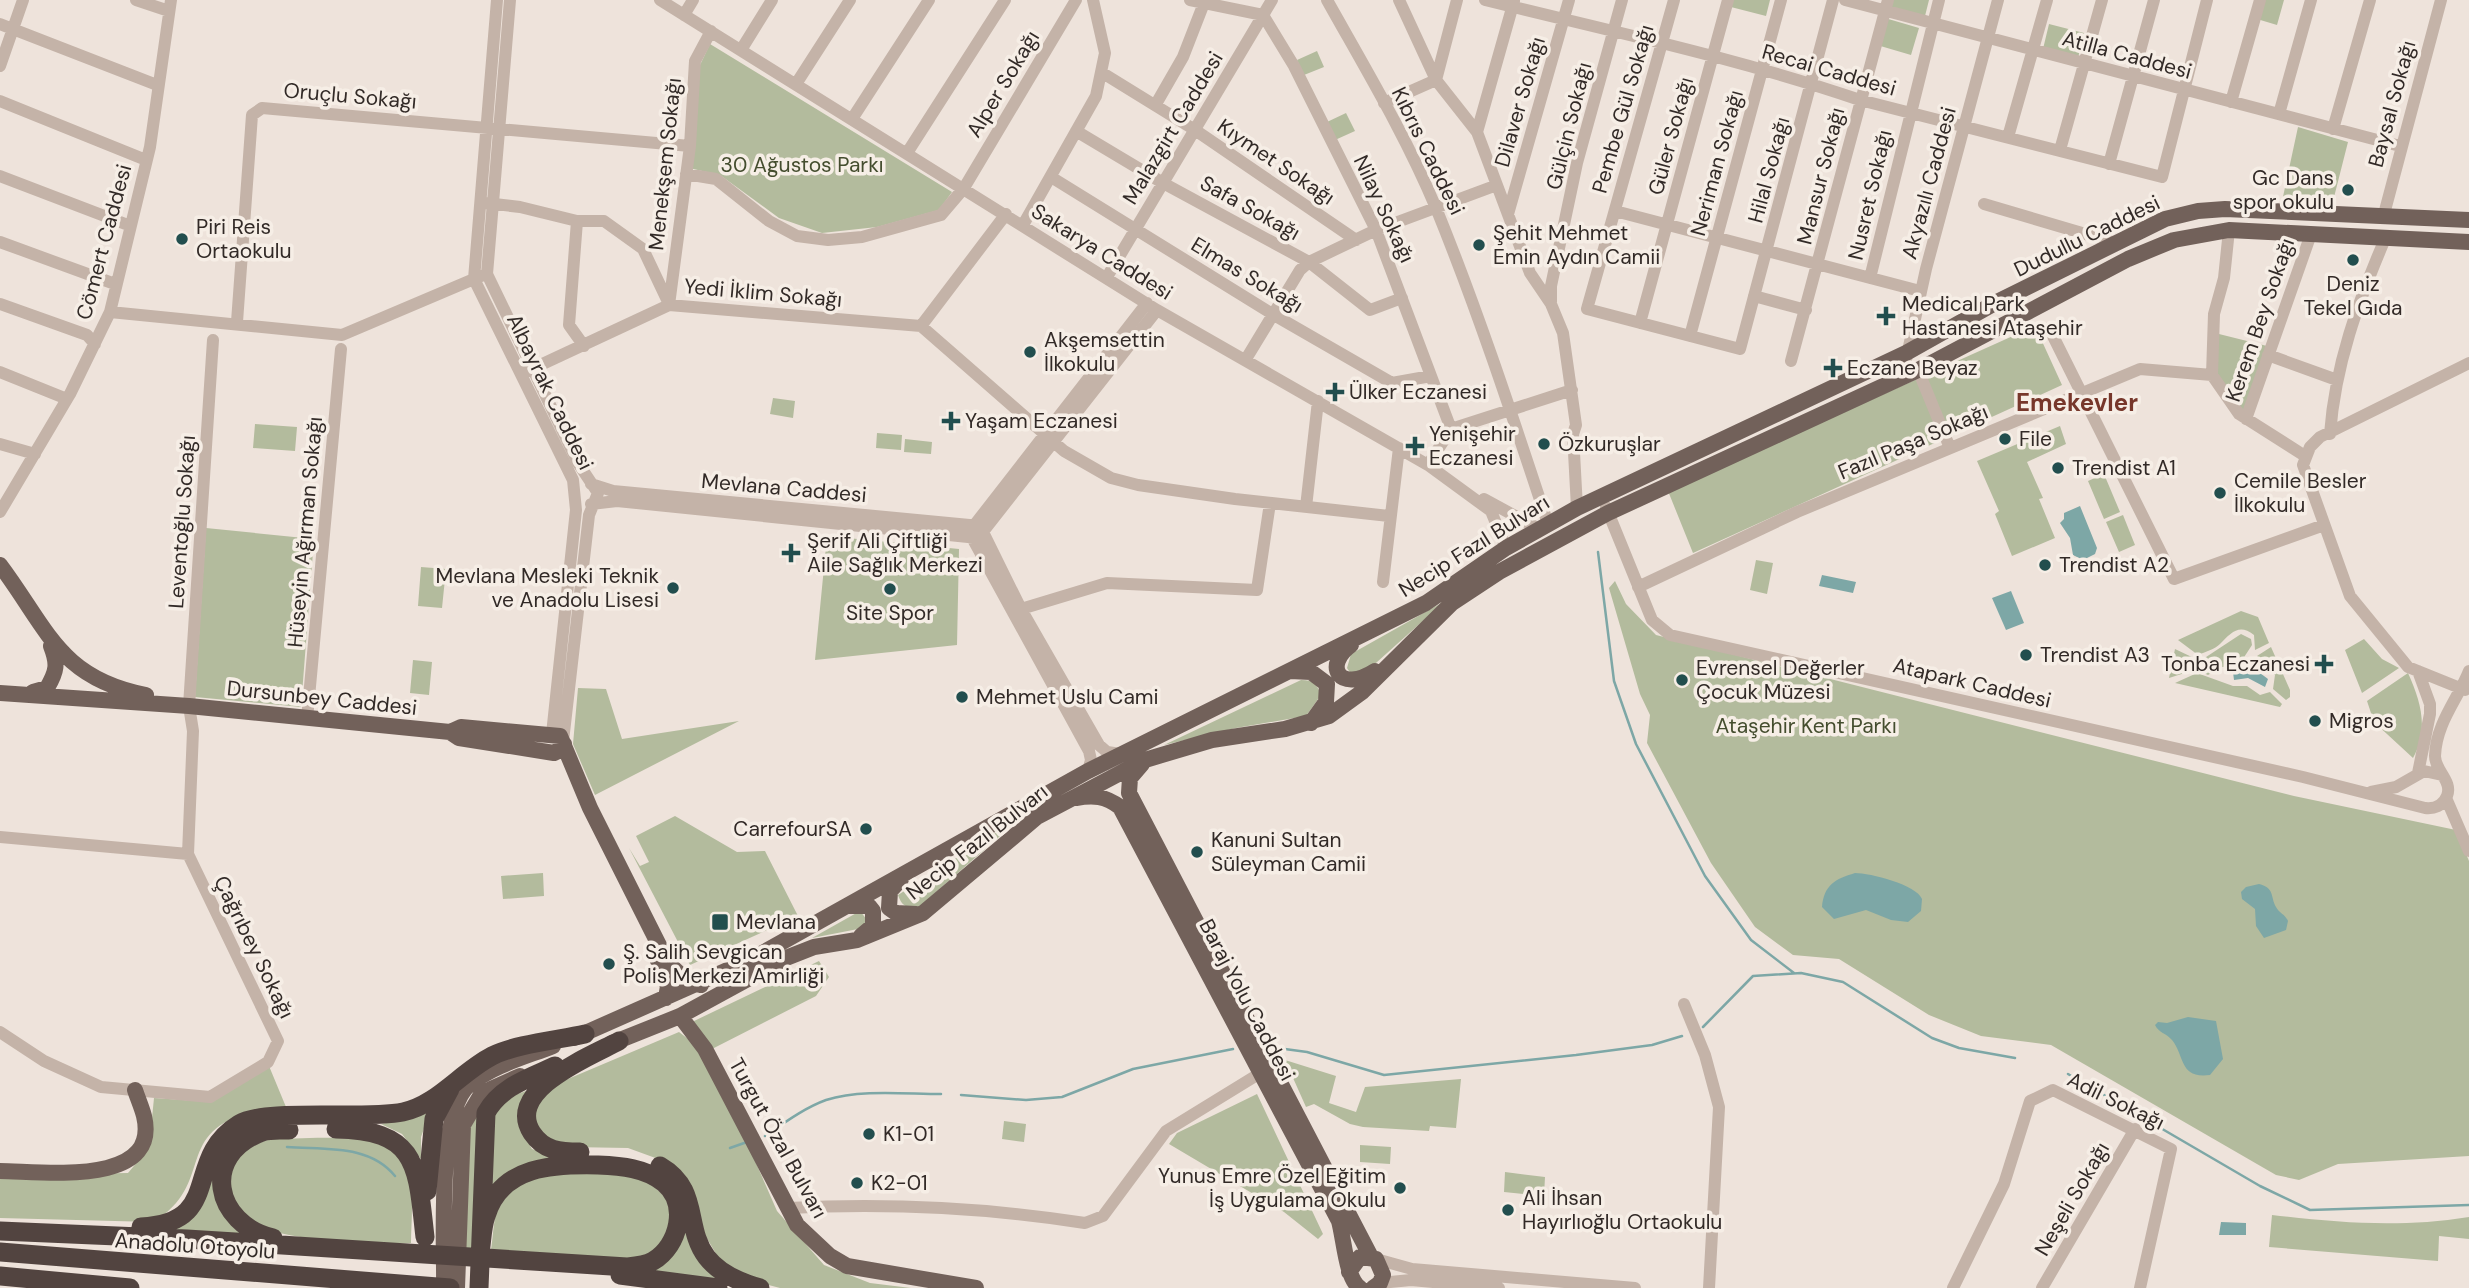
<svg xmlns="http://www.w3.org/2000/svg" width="2469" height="1288" viewBox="0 0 2469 1288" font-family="'DM Sans',sans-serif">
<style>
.green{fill:#b3bb9d}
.water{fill:#7da7a6}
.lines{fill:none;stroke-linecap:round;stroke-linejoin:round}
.stream{stroke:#7da7a6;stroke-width:2.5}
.minor{stroke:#c4b3a8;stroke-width:12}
.major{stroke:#72615a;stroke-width:16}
.highway{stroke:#524440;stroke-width:19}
.poi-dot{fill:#224e4e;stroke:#f6eee6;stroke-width:2.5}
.labels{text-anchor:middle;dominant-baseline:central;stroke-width:7;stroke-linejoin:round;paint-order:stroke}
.street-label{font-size:21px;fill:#322a27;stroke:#f6eee6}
.park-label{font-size:21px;fill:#444d2e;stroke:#f6eee6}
.poi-label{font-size:21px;fill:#322a27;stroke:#f6eee6;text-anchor:start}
.quarter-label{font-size:24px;font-weight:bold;fill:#77372b;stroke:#f6eee6}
</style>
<rect width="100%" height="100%" fill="#eee3db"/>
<!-- green -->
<path class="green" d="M1728,0H1770L1766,16L1727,6Z
M1890,0H1929L1925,16L1888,6Z
M2263,0H2284L2277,25L2257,19Z
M1885,18L1919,28L1911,55L1877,45Z
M2049,24L2084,33L2078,58L2043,49Z
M710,44L952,192L939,210L877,227L822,233L779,218L720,175L689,168L700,65Z
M1317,51L1324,67L1304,75L1297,60Z
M1346,113L1355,131L1335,140L1327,122Z
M2298,127L2348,142L2331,209L2281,206Z
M2035,326L2062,385L1693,553L1668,491Z
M2215,333L2267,346L2246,413C2216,380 2214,377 2215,333Z
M773,398L795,401L793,418L770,414Z
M255,424L297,427L295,451L253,448Z
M2060,426L2066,444L2027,462L2043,498L2039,499L2055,538L2012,556L1995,514L1999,511L1977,461Z
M877,433L902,435L901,450L876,448Z
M905,439L932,442L931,454L904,452Z
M2104,474L2120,512L2104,519L2088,481Z
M2123,515L2135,545L2119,552L2106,522Z
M206,528L314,539L301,707L195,697Z
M827,536L959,549L957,645L815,660Z
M1756,560L1773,563L1767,594L1750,590Z
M421,567L446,569L442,608L418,606Z
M1615,581L1626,604L1656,635L2294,796L2456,830L2469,861V1156L2338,1164L2299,1180L2276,1175L2051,1045L1981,1036L1929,1015L1839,959L1793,955L1755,927L1711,863L1647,743L1650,715L1640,694L1609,588Z
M1445,601L1367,671L1351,674L1347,668L1351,654Z
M2241,611L2258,617L2269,643L2255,650L2254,635C2239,623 2231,633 2220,644C2215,649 2205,652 2198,655L2178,640Z
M2241,634L2251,639L2252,645L2239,665L2222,667L2208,675L2199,671L2200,661Z
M2364,639L2382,659L2399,668L2362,693L2345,650Z
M2271,647L2290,690V697L2286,700L2273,689L2275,675L2257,656Z
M2175,649L2196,659L2194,670L2169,678Z
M413,660L432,662L429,695L410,693Z
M2197,673L2233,686H2247L2260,695L2270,692L2282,704L2280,707L2175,683Z
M2408,673C2421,702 2429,729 2413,758L2374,722L2367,701Z
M1301,680C1313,680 1317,684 1321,695L1306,716L1236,728L1164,745Z
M578,688L606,689L622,739L739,721L595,795L573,744Z
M1025,814L919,907C907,908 902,907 898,895Z
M675,816L737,852L765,851L798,916L690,965L629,848L640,866L649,862L636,836Z
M543,873L544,896L503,899L501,876Z
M860,911L868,921L863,928L812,938Z
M819,961L829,977L816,996L712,1049L692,1022Z
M679,1032L692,1042L732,1108L777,1211L824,1265L870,1283L911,1288H780L743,1278L722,1264L661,1160L628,1148L571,1147L543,1138L531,1113L549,1087Z
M1285,1060L1336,1076L1329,1103L1356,1112L1365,1087L1461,1079L1456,1128L1430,1126L1429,1131L1363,1127L1350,1124L1314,1104L1306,1107Z
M269,1066L286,1107C160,1119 224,1180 153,1222L0,1218V1175L128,1173L149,1148L154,1098L212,1102Z
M529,1090L522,1132L532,1149L556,1157L485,1198L493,1112L506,1098Z
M1257,1094L1323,1234L1318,1239L1284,1212L1169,1144L1177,1133Z
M431,1109L421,1137V1159L402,1134L381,1124L417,1117Z
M479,1113L476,1249L464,1248L470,1126Z
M1004,1121L1026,1124L1024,1142L1002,1139Z
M270,1139C299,1139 363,1133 388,1147C397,1152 404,1163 407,1172C415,1194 411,1220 411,1243C377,1245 286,1241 256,1225C236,1215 227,1198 229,1177C231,1154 250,1146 270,1139Z
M1360,1145L1391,1147L1390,1164L1360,1162Z
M212,1169L213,1182L249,1237L169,1233Z
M611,1172L644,1178L668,1199L672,1221L659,1250L639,1260L491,1250C494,1233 493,1206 506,1193C531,1168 579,1173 611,1172Z
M1505,1172L1545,1177L1544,1196L1504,1192Z
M2272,1215C2340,1223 2400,1228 2469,1217V1239L2439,1236L2438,1261L2269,1247Z
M687,1224L731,1284L645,1271Z"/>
<!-- water -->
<path class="water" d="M2080,506L2097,548L2095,554L2083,560L2073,555L2070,538L2060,523L2064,519V513Z
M1822,575L1856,582L1853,593L1819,586Z
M2011,591L2024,623L2006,630L1992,598Z
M2250,660L2256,661L2260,673L2268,679L2265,687L2248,678L2234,680L2233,672L2244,669Z
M1855,873C1870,873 1917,885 1922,899L1921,911L1908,922L1891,920L1866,910L1834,919L1822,907C1824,885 1835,879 1855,873Z
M2259,884C2275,888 2270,896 2276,907C2279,913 2285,914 2288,921L2286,930L2264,938L2256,926L2255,909L2242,899L2241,892L2246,887Z
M2188,1017L2216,1021L2223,1059L2210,1075C2179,1079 2185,1056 2172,1040C2166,1033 2159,1033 2155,1025L2158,1022L2167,1023Z
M2221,1222L2246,1223V1235H2219Z"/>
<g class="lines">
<!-- stream -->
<path class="stream" d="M1598,552L1614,681L1636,744L1705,876L1751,940L1794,973
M1703,1027L1753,976L1801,973L1843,982L1932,1038L1959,1048L2015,1058
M1270,1047L1307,1052L1384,1075L1576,1055L1652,1045L1682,1036
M2068,1074L2260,1186L2310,1210L2469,1205
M961,1095L1026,1100L1062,1097L1133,1069L1233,1049
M765,1136C784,1123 804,1108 826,1100C861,1089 905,1094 941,1094
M287,1147C325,1150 369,1144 395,1176
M730,1148L747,1142"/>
<!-- minor -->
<path class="minor" d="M136,0L169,11
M497,0L474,279L573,480L576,510L552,734
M510,0L487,274L578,463L598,493L589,515L563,741
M660,0L1157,310L1428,465L1491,511L1506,548
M1190,0L1263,15
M1327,0C1365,68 1406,136 1436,208C1478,311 1513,418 1548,524
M1399,0L1436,80L1477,132L1530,273L1551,304L1563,333L1576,425L1573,434L1577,508
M1485,0C1610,31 1737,58 1860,100L2162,177L2207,0
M1674,0L1587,309L1740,349L1833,0
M1845,0L2400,146
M684,15L693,0
M1263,15L1294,66L1376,230L1451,429
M0,24L157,85
M741,50L772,0
M0,66L23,0
M1101,72L1195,130L1356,240
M1436,80L1457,0
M796,84L850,0
M0,101L146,160
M2231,102L2260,0
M1384,103L1436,80
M1156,104L1183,57L1204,3
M2279,114L2311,0
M852,119L929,0
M2333,129L2370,0
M1076,131L1163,183L1309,262L1370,310L1402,298
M1477,132L1514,1
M2008,137L2047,0
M2060,150L2102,0
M907,153L1005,0
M2109,164L2154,0
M686,174L716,179L769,221L797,236L828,240L862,237L941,215L964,188L1076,0
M0,176L128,225
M1051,177L1274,315L1392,383L1431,376
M486,203L520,207L577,221L569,325L584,346
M1984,204L2116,243
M1615,211L1920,291
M1508,214L1569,0
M2383,218L2441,0
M577,221H604L643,249L669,304
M1023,225L1096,96L1105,53L1093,0
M2229,230L2224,278L2214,314L2212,375L2239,414L2305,456
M0,242L115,284
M1107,277L1272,0
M1870,278L1939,0
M1754,296L1806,310
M1551,302V286L1577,163L1622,0
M0,304L87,335L95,344
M669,305L690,146L695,61L711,31
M110,312L342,335L481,276
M237,322L252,115L262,108L690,146
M1640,323L1728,0
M921,326L1006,214
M2049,328L2174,579L2324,525
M1690,336L1781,0
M2268,355L2337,380
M1246,359L1300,270L1309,262L1376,230L1497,185
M1791,361L1888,0
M1918,370L1950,448
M0,372L67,399
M521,374L669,305L921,326L1064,451L1111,478L1138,485L1235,499L1389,516
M1902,378L1926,269L1998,0
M2246,419L2311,234
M2330,434C2335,365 2358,302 2385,239
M0,444L35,454
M1428,465L1451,429L1572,390
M591,484L613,491L980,526L1021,609L1099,745L1107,752L1121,754
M1484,499L1539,529
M591,504L617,501L978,538L1157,310
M1306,507L1318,401
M1606,507L1652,620L1670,635L2303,777L2425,808C2434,809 2443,806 2447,796C2453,781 2435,771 2435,756C2436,723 2458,699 2469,671
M0,512L70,394L110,312L150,147L171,0
M1383,582L1399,448
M1638,587L1797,512L2140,369L2212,375
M1021,609L1107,583L1257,590L1270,503
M2418,671L2430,704V714L2418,773
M2465,690L2408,667L2350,596L2303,465L2310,447L2320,437L2469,363
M307,719L341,349
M1088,771L1091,760L1089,751L969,532L1147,303
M2371,792L2396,787L2424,771L2442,775
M2446,798L2469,851
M0,837L188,854
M1684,1004L1705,1055L1719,1107L1709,1288
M0,1032L44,1061L101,1087L210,1097L268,1062L278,1041L188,854L193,731L189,706L213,340
M788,1208C886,1203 989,1208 1085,1223L1103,1216L1166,1131L1262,1072
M1376,1259L1412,1269L1635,1288
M1380,1283L1411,1280L1499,1288
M1953,1288L2004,1184L2030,1101L2053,1090L2171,1149L2140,1288
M2042,1288L2135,1129"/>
<!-- major -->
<path class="major" d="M0,565C48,629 59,678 146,695
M1351,645C1323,665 1339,694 1375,671
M1290,671L1311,672L1327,684L1326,702L1311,723
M33,692L47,688C57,671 58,664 51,646
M0,693L189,706L450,732L459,738L554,753L562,749L564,744
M450,732L461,727L560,736L590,808L668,963L684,978L701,985
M1142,764L1130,778L1129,793L1371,1257
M1076,798C1094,795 1105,796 1120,807L1339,1221C1344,1239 1346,1279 1360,1288
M901,879L890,891L889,908L896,913L916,914
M848,906H869L873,911V926L861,936
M657,958L668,986L666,998
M680,1016L705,1049L797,1225L830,1256L847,1266L976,1288
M574,1038L750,960L1088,771L1426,603L1506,548L1577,508L1906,353L1995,303L2165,219L2198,211L2225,209L2469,220
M610,1044L680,1016L786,958L814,947L857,940L923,913L1037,817L1145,760L1212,740L1285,729L1329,716L1362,692L1452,603L1499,572L1608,513L1918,370L2128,259L2174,240L2229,230L2469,242
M0,1171C41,1171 161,1188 144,1116C142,1108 138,1099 135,1090
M1349,1272L1360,1257L1376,1259L1383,1275L1380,1283L1373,1288
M444,1288C445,1244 436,1111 470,1084C494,1065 525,1057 553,1046
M457,1288L463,1125L482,1093L520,1076"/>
<!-- highway -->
<path class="highway" d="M336,1129C420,1130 417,1169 425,1237
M580,1152C560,1152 544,1151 532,1133C504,1090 591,1056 619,1041
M660,1166C717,1199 661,1260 760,1288
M427,1191L434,1119L450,1089
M141,1227C225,1223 182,1159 239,1124C266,1108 363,1120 403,1112C437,1105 461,1072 492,1056C516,1044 558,1040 585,1034
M0,1231L187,1239L627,1267C636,1266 646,1265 653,1261C679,1246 689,1204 664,1183C646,1168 621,1166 598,1165C555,1164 501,1165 486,1216C482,1227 482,1241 480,1253
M273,1238C214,1224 200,1155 262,1132C270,1129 280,1130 289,1130
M0,1252L450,1288
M620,1275L718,1288
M0,1276L130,1288
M479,1288L486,1113C500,1087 529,1078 555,1066"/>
</g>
<!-- markers -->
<g class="poi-dot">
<circle cx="2348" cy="190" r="7"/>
<circle cx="182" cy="239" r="7"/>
<circle cx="1479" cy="245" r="7"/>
<circle cx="2353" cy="260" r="7"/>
<path d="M1882.5 305.5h7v7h7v7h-7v7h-7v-7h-7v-7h7z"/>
<circle cx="1030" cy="352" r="7"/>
<path d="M1829.5 357.5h7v7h7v7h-7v7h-7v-7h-7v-7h7z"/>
<path d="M1331.5 381.5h7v7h7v7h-7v7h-7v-7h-7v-7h7z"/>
<path d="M947.5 410.5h7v7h7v7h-7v7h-7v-7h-7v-7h7z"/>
<circle cx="2005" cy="439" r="7"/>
<circle cx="1544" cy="444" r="7"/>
<path d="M1411.5 435.5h7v7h7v7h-7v7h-7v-7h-7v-7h7z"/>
<circle cx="2058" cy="468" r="7"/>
<circle cx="2220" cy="493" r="7"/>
<path d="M787.5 542.5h7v7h7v7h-7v7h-7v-7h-7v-7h7z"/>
<circle cx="2045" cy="565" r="7"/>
<circle cx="673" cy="588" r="7"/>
<circle cx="890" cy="589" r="7"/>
<circle cx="2026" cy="655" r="7"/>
<path d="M2320.5 653.5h7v7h7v7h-7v7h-7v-7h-7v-7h7z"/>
<circle cx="1682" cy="680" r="7"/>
<circle cx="962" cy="697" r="7"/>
<circle cx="2315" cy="721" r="7"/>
<circle cx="866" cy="829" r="7"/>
<circle cx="1197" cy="852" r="7"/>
<rect x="711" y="913" width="18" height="18" rx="3.5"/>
<circle cx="609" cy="964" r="7"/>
<circle cx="869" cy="1134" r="7"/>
<circle cx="857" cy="1183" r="7"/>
<circle cx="1400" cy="1188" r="7"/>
<circle cx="1508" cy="1210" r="7"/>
</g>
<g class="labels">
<!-- street labels -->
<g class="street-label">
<text transform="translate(2127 55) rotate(15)">Atilla Caddesi</text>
<text transform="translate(1829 70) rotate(16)">Recai Caddesi</text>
<text transform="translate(1003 84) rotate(-59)">Alper Sokağı</text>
<text transform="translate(350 96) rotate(5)">Oruçlu Sokağı</text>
<text transform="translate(1520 102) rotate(-74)">Dilaver Sokağı</text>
<text transform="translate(2392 104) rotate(-75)">Baysal Sokağı</text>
<text transform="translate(1623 109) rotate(-74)">Pembe Gül Sokağı</text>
<text transform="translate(1569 126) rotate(-76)">Gülçin Sokağı</text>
<text transform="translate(1173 128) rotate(-59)">Malazgirt Caddesi</text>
<text transform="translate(1671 136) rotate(-75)">Güler Sokağı</text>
<text transform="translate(1428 151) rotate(64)">Kıbrıs Caddesi</text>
<text transform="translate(1276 162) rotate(34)">Kıymet Sokağı</text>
<text transform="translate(1717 163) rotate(-75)">Neriman Sokağı</text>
<text transform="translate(665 164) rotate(-84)">Menekşem Sokağı</text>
<text transform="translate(1769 170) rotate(-75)">Hilal Sokağı</text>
<text transform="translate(1821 176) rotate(-76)">Mansur Sokağı</text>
<text transform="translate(1929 183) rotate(-75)">Akyazılı Caddesi</text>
<text transform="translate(1870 195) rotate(-77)">Nusret Sokağı</text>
<text transform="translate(1250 208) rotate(29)">Safa Sokağı</text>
<text transform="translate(1384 209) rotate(65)">Nilay Sokağı</text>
<text transform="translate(2087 236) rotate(-26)">Dudullu Caddesi</text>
<text transform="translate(104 242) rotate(-75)">Cömert Caddesi</text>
<text transform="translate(1102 252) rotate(32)">Sakarya Caddesi</text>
<text transform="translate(1247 275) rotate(31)">Elmas Sokağı</text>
<text transform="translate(763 293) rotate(5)">Yedi İklim Sokağı</text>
<text transform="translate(2260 320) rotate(-71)">Kerem Bey Sokağı</text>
<text transform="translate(550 392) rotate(64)">Albayrak Caddesi</text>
<text transform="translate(1913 442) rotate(-23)">Fazıl Paşa Sokağı</text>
<text transform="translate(784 488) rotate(5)">Mevlana Caddesi</text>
<text transform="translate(182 522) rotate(-86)">Leventoğlu Sokağı</text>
<text transform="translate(305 532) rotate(-85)">Hüseyin Ağırman Sokağı</text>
<text transform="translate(1474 546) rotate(-32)">Necip Fazıl Bulvarı</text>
<text transform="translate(1972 683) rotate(13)">Atapark Caddesi</text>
<text transform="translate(322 698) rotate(6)">Dursunbey Caddesi</text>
<text transform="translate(977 842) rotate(-38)">Necip Fazıl Bulvarı</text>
<text transform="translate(254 947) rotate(64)">Çağrıbey Sokağı</text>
<text transform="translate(1247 1000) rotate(62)">Baraj Yolu Caddesi</text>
<text transform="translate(2116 1101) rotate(26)">Adil Sokağı</text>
<text transform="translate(778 1138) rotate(61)">Turgut Özal Bulvarı</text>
<text transform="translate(2072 1199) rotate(-60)">Neşeli Sokağı</text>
<text transform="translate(195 1246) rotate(4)">Anadolu Otoyolu</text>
</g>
<!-- park labels -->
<g class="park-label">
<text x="802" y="165">30 Ağustos Parkı</text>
<text x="1806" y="726">Ataşehir Kent Parkı</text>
</g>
<!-- poi labels -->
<g class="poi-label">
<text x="2334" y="178" text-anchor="end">Gc Dans<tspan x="2334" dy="24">spor okulu</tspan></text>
<text x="196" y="227">Piri Reis<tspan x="196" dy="24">Ortaokulu</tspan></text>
<text x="1493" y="233">Şehit Mehmet<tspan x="1493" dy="24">Emin Aydın Camii</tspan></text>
<text x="2353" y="284" text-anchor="middle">Deniz<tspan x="2353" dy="24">Tekel Gıda</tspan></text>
<text x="1902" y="304">Medical Park<tspan x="1902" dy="24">Hastanesi Ataşehir</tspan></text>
<text x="1044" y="340">Akşemsettin<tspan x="1044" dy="24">İlkokulu</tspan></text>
<text x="1847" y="368">Eczane Beyaz</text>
<text x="1349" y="392">Ülker Eczanesi</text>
<text x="965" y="421">Yaşam Eczanesi</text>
<text x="1429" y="434">Yenişehir<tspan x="1429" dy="24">Eczanesi</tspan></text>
<text x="2019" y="439">File</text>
<text x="1558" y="444">Özkuruşlar</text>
<text x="2072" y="468">Trendist A1</text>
<text x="2234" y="481">Cemile Besler<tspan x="2234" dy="24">İlkokulu</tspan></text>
<text x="807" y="541">Şerif Ali Çiftliği<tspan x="807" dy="24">Aile Sağlık Merkezi</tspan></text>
<text x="2059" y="565">Trendist A2</text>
<text x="659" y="576" text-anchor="end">Mevlana Mesleki Teknik<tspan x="659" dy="24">ve Anadolu Lisesi</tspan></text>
<text x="890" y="613" text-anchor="middle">Site Spor</text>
<text x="2040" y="655">Trendist A3</text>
<text x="2310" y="664" text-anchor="end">Tonba Eczanesi</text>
<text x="1696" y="668">Evrensel Değerler<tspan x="1696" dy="24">Çocuk Müzesi</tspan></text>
<text x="976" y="697">Mehmet Uslu Cami</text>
<text x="2329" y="721">Migros</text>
<text x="852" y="829" text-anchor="end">CarrefourSA</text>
<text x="1211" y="840">Kanuni Sultan<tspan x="1211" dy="24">Süleyman Camii</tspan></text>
<text x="736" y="922">Mevlana</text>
<text x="623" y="952">Ş. Salih Sevgican<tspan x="623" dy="24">Polis Merkezi Amirliği</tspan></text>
<text x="883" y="1134">K1-01</text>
<text x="1386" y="1176" text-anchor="end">Yunus Emre Özel Eğitim<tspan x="1386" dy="24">İş Uygulama Okulu</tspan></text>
<text x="871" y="1183">K2-01</text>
<text x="1522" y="1198">Ali İhsan<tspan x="1522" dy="24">Hayırlıoğlu Ortaokulu</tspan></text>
</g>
<!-- quarter labels -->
<g class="quarter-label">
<text x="2077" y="402">Emekevler</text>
</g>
</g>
</svg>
